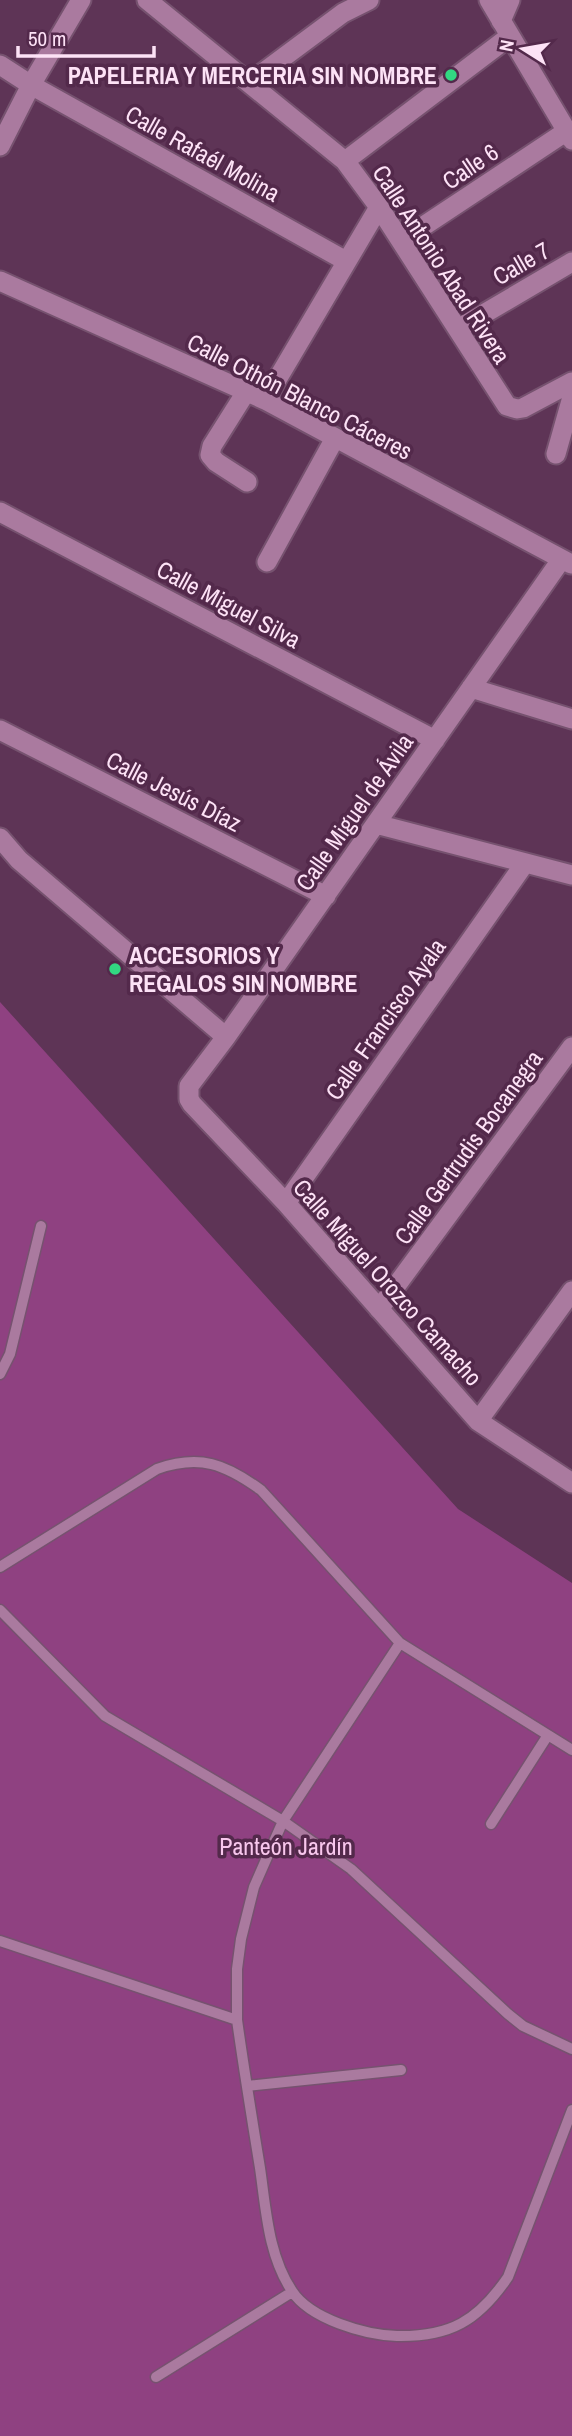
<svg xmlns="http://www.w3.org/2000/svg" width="572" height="2436" viewBox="0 0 572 2436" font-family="'Archivo Narrow',sans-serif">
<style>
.green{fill:#8f4181}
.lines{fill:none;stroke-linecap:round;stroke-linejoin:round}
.lane-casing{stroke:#76526f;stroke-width:13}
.street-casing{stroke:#76526f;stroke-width:23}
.lane{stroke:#aa7a9f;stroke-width:10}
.street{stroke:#aa7a9f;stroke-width:19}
.poi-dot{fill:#32d882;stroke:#53294b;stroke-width:2.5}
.labels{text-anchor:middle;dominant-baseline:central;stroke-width:7;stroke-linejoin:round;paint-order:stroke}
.poi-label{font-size:24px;font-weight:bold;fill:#fde2f6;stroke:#53294b;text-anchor:end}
.street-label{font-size:24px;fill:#fde2f6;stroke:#53294b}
.park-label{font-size:24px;fill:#f8c7ed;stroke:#53294b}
</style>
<rect width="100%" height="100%" fill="#5e3456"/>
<!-- green -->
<path class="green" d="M0,1002L458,1509L572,1583V2436H0Z"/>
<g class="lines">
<!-- lane casing -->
<g class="lane-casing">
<path id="lane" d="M0,1374L10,1354L41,1226
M0,1567L157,1469C200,1454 225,1464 261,1490L400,1643L283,1821L254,1887L241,1939L237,1969V2020L0,1941
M0,1610L105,1716L283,1821L351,1869L508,2014L523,2026L572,2049
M400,1643L572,1750
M491,1824L548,1735
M237,2020C244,2070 252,2119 260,2168C266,2209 268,2255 292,2291C310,2319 365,2335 397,2336C450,2337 478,2321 508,2277L572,2110
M247,2086L401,2070
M156,2377L292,2292"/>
</g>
<!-- street casing -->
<g class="street-casing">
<path id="street" d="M147,0L345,161L379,207L507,406L517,409L523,408L572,382
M489,0L572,140
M501,21L510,0
M0,65L31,85L346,261
M249,83L343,13L369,0
M0,146L31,85L81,0
M345,161L510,36
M401,241L567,131
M0,281L265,400L571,564
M458,329L572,262
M246,392L212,446L210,455L216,462L247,482
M265,400L379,207
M556,454L572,397
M0,512L435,740
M561,560L226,1037L189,1086V1099L192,1104L286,1203L478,1421L572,1483
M267,562L335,438
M471,688L572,719
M0,730L326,896
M376,824L572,875
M0,838L19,860L226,1037
M286,1203L525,863
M379,1309L572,1047
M478,1421L572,1291"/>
</g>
<!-- lane -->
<use href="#lane" class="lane"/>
<!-- street -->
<use href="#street" class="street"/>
</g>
<!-- markers -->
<g class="poi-dot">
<circle cx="451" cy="75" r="7"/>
<circle cx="115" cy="969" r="7"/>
</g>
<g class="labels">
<!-- poi labels -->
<g class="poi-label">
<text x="437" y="75">PAPELERIA Y MERCERIA SIN NOMBRE</text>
<text x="129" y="955" text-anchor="start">ACCESORIOS Y<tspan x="129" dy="28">REGALOS SIN NOMBRE</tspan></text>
</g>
<!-- street labels -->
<g class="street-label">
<text transform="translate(203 153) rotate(29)">Calle Rafaél Molina</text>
<text transform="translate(470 166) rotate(-34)">Calle 6</text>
<text transform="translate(521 263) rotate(-30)">Calle 7</text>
<text transform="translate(442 264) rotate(57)">Calle Antonio Abad Rivera</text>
<text transform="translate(300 396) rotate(27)">Calle Othón Blanco Cáceres</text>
<text transform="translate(229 604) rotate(28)">Calle Miguel Silva</text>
<text transform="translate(174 791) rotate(27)">Calle Jesús Díaz</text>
<text transform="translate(354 812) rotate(-55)">Calle Miguel de Ávila</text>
<text transform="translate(385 1019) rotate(-55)">Calle Francisco Ayala</text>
<text transform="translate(468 1147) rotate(-54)">Calle Gertrudis Bocanegra</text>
<text transform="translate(388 1282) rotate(48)">Calle Miguel Orozco Camacho</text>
</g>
<!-- park labels -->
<g class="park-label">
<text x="286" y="1846">Panteón Jardín</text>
</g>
</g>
<!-- north arrow -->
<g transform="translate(523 49) rotate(281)" stroke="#53294b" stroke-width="5" paint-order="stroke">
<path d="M0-5L12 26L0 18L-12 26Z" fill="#fde2f6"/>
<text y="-10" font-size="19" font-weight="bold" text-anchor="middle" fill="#fde2f6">N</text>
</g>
<!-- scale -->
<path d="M18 46v10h136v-10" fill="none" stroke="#fde2f6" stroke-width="3.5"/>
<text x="28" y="46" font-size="21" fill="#fde2f6" stroke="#53294b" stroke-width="5" paint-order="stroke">50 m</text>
</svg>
